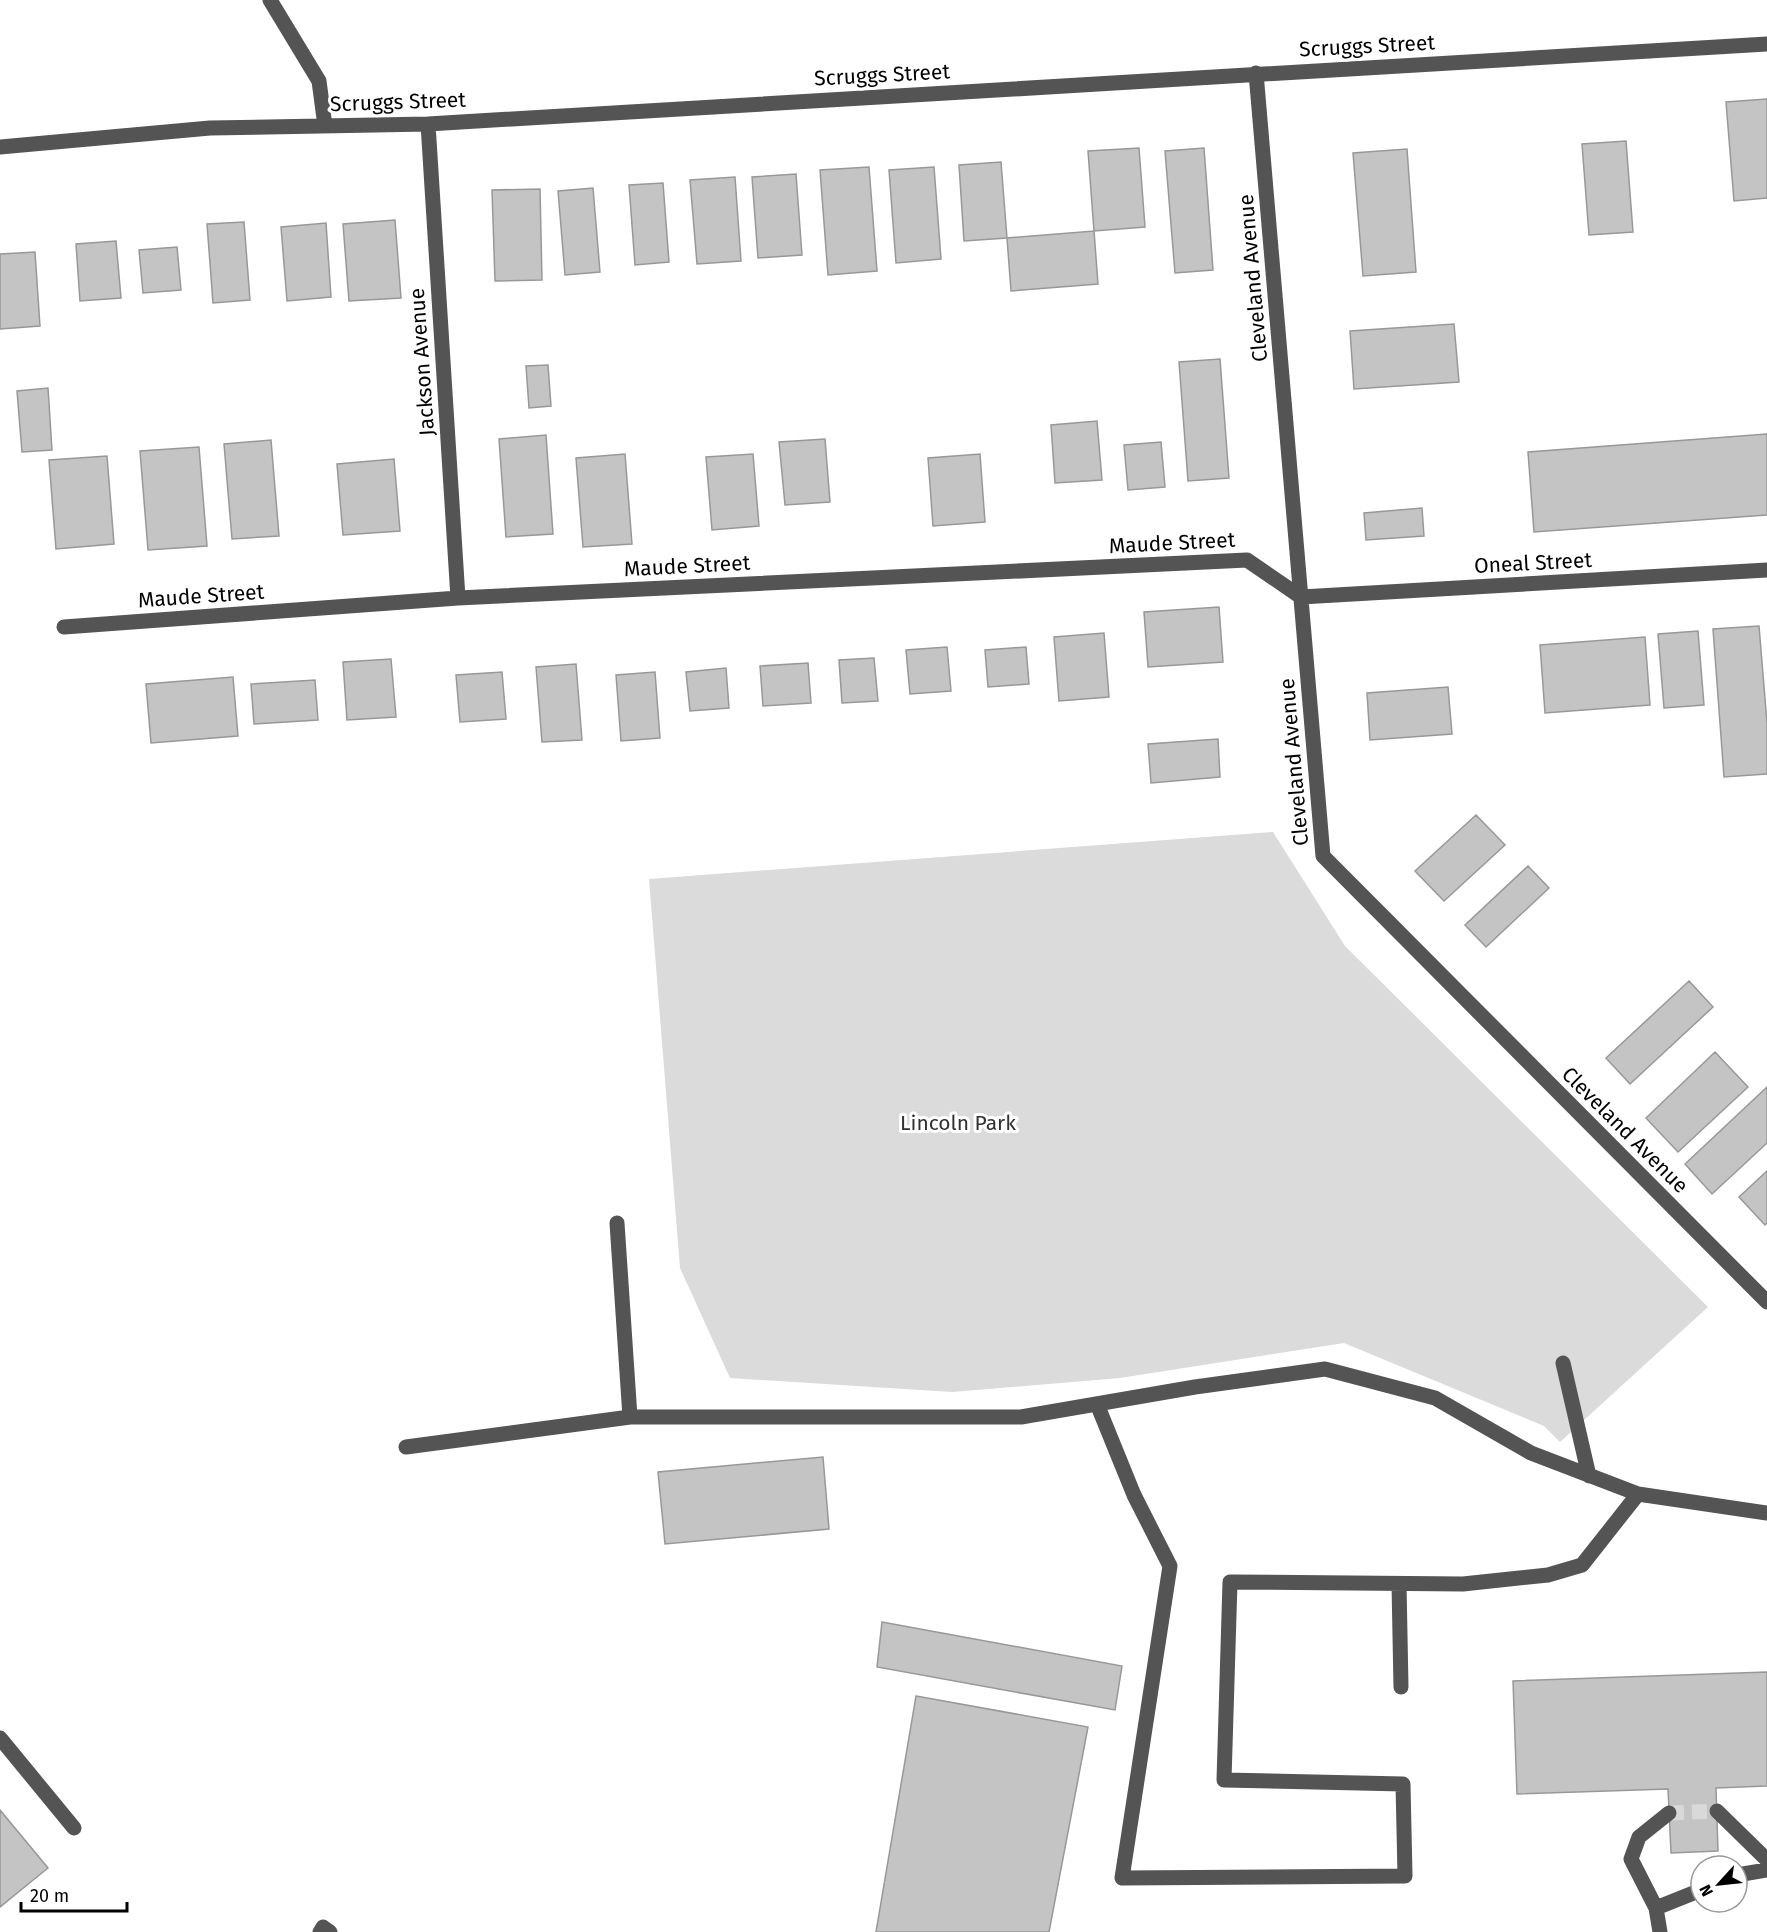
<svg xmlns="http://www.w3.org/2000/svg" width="1767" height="1932" viewBox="0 0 1767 1932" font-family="'Fira Sans',sans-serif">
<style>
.green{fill:#dbdbdb}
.building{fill:#c4c4c4;stroke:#989898;stroke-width:1.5}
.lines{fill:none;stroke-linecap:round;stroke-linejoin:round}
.minor-tunnel{stroke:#d9d9d9;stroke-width:15;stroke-dasharray:15 8;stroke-linecap:butt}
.minor{stroke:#545454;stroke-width:15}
.labels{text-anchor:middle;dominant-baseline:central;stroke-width:6;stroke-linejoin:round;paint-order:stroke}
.street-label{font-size:21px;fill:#000;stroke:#fff}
.park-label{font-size:21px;fill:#323232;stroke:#fff}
</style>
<rect width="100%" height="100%" fill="#fff"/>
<!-- green -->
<path class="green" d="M1273,832L1345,946L1708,1307L1560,1442L1544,1426L1344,1343L1120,1378L952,1392L730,1378L680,1268L649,879Z"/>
<!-- building -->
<path class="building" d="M1767,99V198L1734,201L1726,102Z
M1626,141L1633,232L1589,235L1582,144Z
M1139,148L1145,227L1094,231L1088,151Z
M1204,148L1213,270L1175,273L1165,151Z
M1407,149L1416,272L1363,276L1353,153Z
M1001,162L1007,238L964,241L959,165Z
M869,167L877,271L828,275L820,170Z
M934,167L941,259L896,263L889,170Z
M796,174L802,255L758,258L752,177Z
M735,177L741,261L697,264L690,180Z
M663,183L669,262L635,265L629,185Z
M593,188L600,272L565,275L558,191Z
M540,189L542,280L495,281L492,190Z
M395,220L401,298L349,301L343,224Z
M244,222L250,300L213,303L207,224Z
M326,223L331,297L287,301L281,227Z
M1094,231L1098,284L1011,291L1007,238Z
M116,241L121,298L80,301L76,244Z
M177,247L181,290L143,293L139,250Z
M35,252L40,326L0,329V254Z
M1454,324L1459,382L1354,389L1350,331Z
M1220,359L1229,478L1188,481L1179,362Z
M548,365L551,406L529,408L526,366Z
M48,388L52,450L22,452L17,391Z
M1097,421L1102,480L1055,483L1051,425Z
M1767,434V515L1534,532L1528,452Z
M546,435L553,534L506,537L499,439Z
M825,439L830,502L785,505L779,442Z
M271,440L279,536L232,539L224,444Z
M1161,442L1165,487L1128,490L1124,445Z
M199,447L207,546L148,550L140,451Z
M625,454L632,544L583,547L576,458Z
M753,454L759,526L712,530L706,457Z
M980,454L985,522L933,526L928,458Z
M107,456L114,544L56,549L49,460Z
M394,459L400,531L343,535L337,464Z
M1422,508L1424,536L1366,540L1364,513Z
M1219,607L1223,662L1148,667L1144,612Z
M1759,626L1767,723V774L1724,777L1713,629Z
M1698,631L1704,705L1664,708L1658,634Z
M1104,633L1109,697L1059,701L1054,637Z
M1645,637L1650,705L1545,713L1540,645Z
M947,647L951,691L910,694L906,650Z
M1026,647L1029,684L988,687L985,650Z
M874,658L878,701L842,703L839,660Z
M391,659L396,717L347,720L343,662Z
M808,663L811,703L763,706L760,666Z
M576,664L582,740L542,742L536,667Z
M726,668L729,708L690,711L686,672Z
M502,672L506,719L460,722L456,675Z
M655,672L660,738L621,741L616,675Z
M233,677L238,736L151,743L146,684Z
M315,680L318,720L254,724L251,684Z
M1448,687L1452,734L1370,740L1367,693Z
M1218,739L1220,777L1151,783L1148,744Z
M1476,815L1505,845L1444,901L1415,871Z
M1528,866L1549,888L1486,947L1465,925Z
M1689,981L1713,1007L1630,1084L1606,1058Z
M1715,1052L1748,1087L1678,1152L1646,1118Z
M1767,1087V1143L1712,1194L1685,1164Z
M1767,1171V1223L1765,1225L1739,1197Z
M823,1457L829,1529L665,1544L658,1472Z
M882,1622L1122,1666L1115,1710L877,1667Z
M1767,1672V1786L1716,1788L1718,1851L1671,1853L1668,1789L1517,1794L1513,1681Z
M916,1696L1088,1727L1049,1932H876Z
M0,1810L48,1868L0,1907Z"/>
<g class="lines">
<!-- minor-tunnel -->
<path class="minor-tunnel" d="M1669,1813L1717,1811"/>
<!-- minor -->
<path class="minor" d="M270,0L319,81L325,126
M1256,73L1323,856L1767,1302
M428,124L458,598
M0,147L210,128L428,124L1767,44
M64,627L458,598L1247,560L1301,597L1767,570
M617,1223L630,1417H1021L1195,1387L1325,1369L1435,1398L1531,1453L1638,1494L1767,1513
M1563,1363L1589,1476
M1097,1404L1134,1495L1170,1566L1122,1878L1405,1876L1403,1784L1224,1780L1230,1582L1463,1584L1548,1575L1582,1565L1638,1494
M406,1447L630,1417
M1399,1584L1401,1687
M0,1738L74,1828
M1717,1811L1767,1860
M1737,1875L1767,1870
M1656,1908L1631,1859L1639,1837L1669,1813
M320,1932L323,1927L330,1932
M1660,1932L1656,1908L1701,1890"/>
</g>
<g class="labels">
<!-- street labels -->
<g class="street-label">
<text transform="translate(1367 46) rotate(-3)">Scruggs Street</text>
<text transform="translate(882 75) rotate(-3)">Scruggs Street</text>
<text transform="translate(398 102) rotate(-2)">Scruggs Street</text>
<text transform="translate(1253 278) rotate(-95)">Cleveland Avenue</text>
<text transform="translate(422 362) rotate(-94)">Jackson Avenue</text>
<text transform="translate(1172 543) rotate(-3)">Maude Street</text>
<text transform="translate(1533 563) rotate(-3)">Oneal Street</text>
<text transform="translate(687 566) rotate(-3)">Maude Street</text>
<text transform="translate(201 596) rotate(-4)">Maude Street</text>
<text transform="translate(1294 762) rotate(-95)">Cleveland Avenue</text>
<text transform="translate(1625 1130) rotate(45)">Cleveland Avenue</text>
</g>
<!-- park labels -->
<g class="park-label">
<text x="958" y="1123">Lincoln Park</text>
</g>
</g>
<!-- north arrow -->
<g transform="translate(1719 1884) rotate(243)"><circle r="28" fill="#ffffff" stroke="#999999" stroke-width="1.5"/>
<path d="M0-4.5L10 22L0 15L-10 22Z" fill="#000000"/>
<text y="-9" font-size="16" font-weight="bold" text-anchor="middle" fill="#000000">N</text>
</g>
<!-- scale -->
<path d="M21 1902v9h106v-9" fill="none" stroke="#000000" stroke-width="3"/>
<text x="30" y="1902" font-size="18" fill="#000000" stroke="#ffffff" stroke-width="4.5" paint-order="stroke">20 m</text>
</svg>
